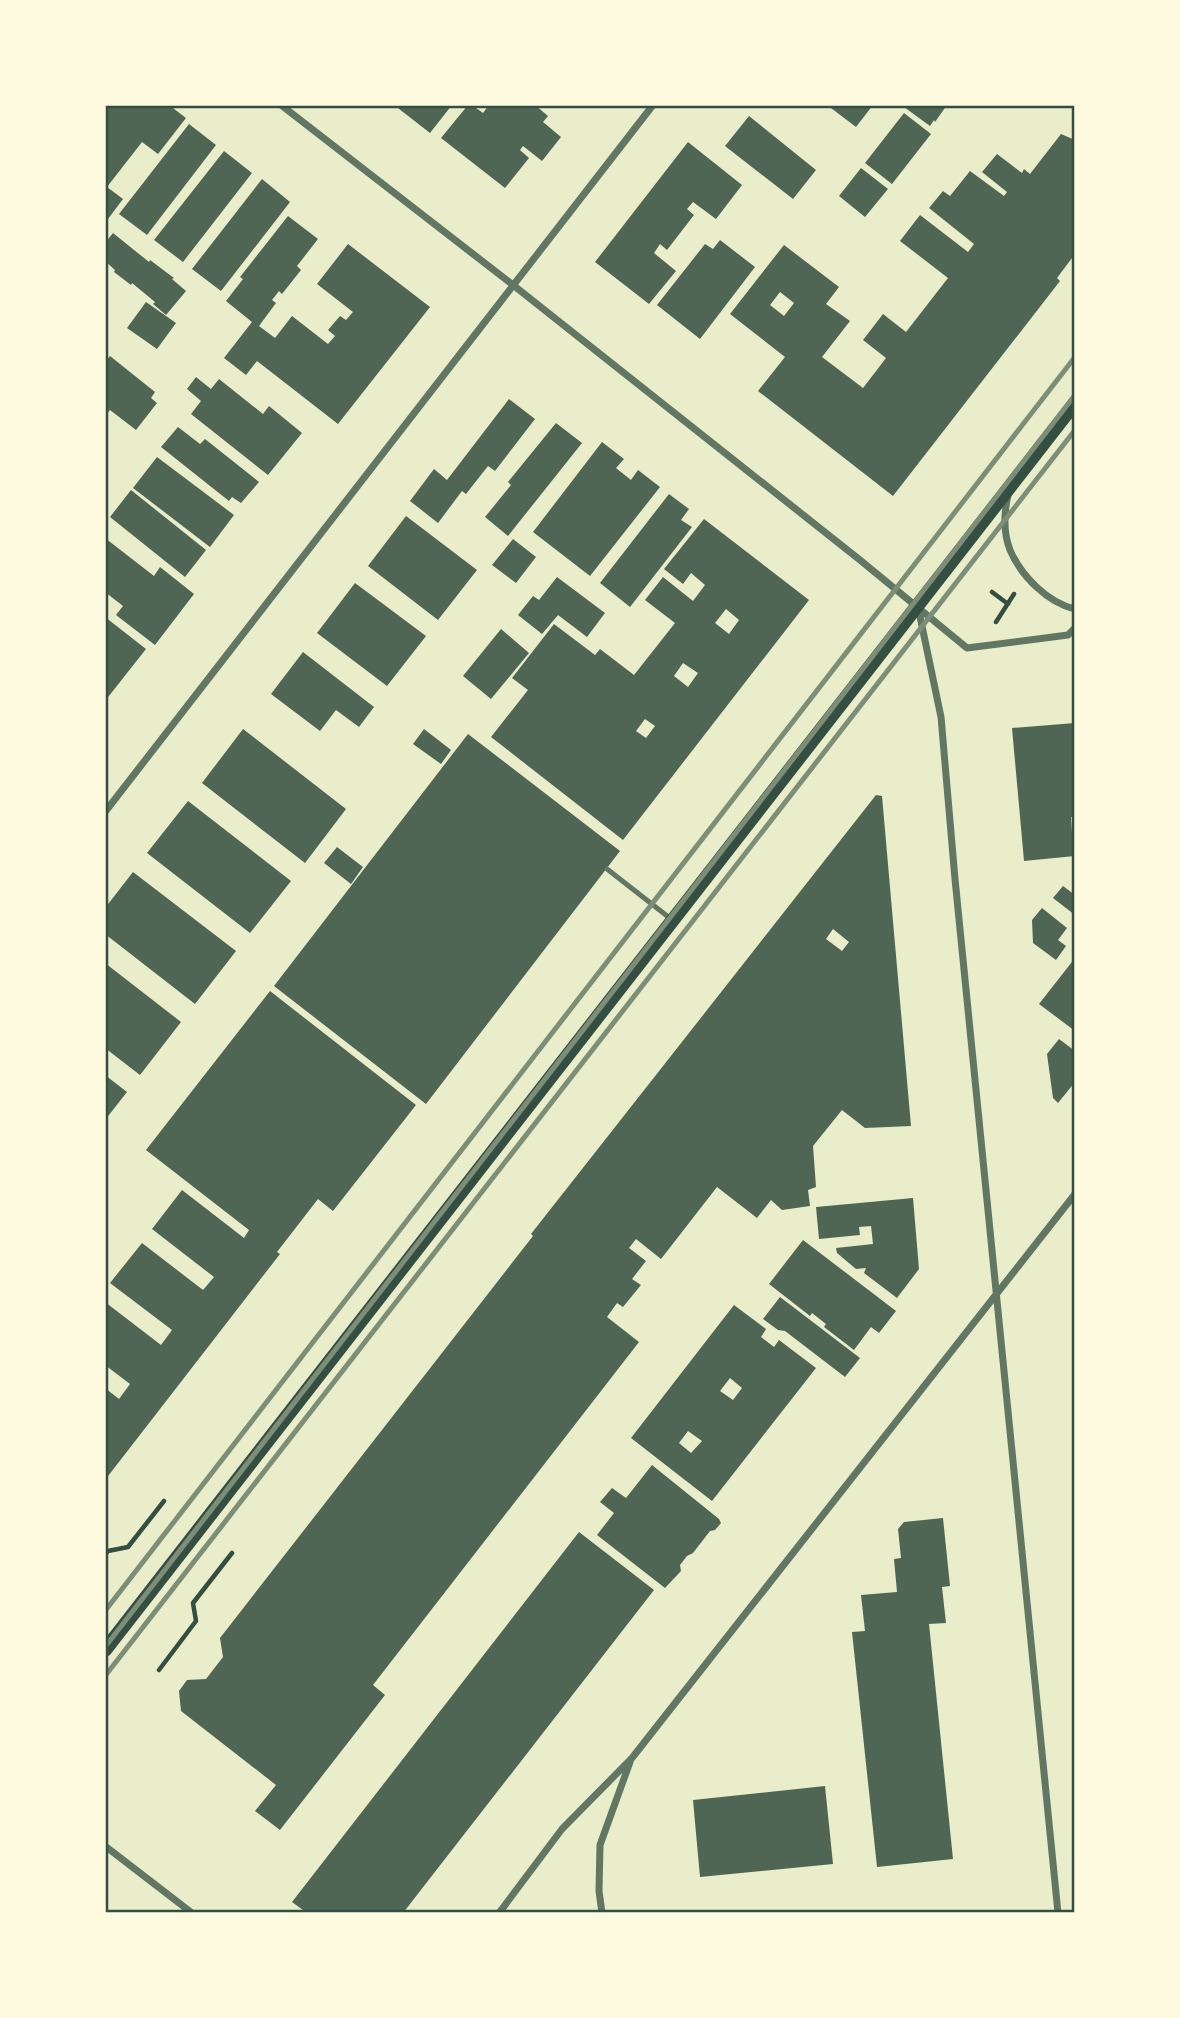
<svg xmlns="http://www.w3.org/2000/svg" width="1180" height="2018" viewBox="0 0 1180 2018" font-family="Ubuntu,sans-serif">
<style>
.building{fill:#4f6655;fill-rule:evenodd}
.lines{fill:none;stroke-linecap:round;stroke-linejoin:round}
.path{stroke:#344e41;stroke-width:4.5}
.service{stroke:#617663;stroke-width:5}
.minor{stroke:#617663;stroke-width:7}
.secondary{stroke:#344e41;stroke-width:14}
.rail{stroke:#7c8e77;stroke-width:5}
.neatline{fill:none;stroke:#344e41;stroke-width:2.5}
</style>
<rect width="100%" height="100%" fill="#e9edc9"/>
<!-- building -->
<path class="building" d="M108,105H169L186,118L158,154L142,142L107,187L123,199L105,223V108Z
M394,105H452L430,133Z
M468,105H472L483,113L489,105H535L548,116L543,122L561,137L542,161L523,146L520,150L529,158L505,188L441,138Z
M827,105H873L856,127Z
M905,105H947L935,122L934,120L930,126L904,107Z
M904,113L931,134L892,184L865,163Z
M749,116L816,170L793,199L725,146Z
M189,124L216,145L147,235L119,214Z
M1061,134L1075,140V254L1057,278L1060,281L893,496L758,391L785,357L730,314L784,245L839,287L826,304L850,321L822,357L863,388L886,358L863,340L883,314L906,332L948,278L900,241L920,215L968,252L974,244L929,208L943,191L950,196L970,171L1004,196L1007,192L982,172L997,154L1022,173L1024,169L1030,174ZM780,292L794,303L784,316L770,305Z
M688,142L742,185L716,219L693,202L687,209L694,215L667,250L660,244L654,253L676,271L649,304L595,262Z
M224,151L252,173L183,262L154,240Z
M861,168L888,189L865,217L839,196Z
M262,179L290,202L221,291L192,269Z
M288,216L318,239L297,266L301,270L282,294L279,291L272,300L276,303L259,326L275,338L292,316L328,344L335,336L328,330L340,316L346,320L353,312L317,284L348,244L430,307L338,424L257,361L246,375L224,358L252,322L226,301L243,279L240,277Z
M113,233L149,262L150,260L174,278L172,279L186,291L166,315L153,304L155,302L132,283L131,285L114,272L115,270L105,261V243Z
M720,240L755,267L700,339L657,305L705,244L713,249Z
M146,302L176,323L157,349L127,328Z
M110,356L155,392L151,398L157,403L136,430L110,410L105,416V362Z
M196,377L211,389L219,379L263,414L269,406L302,433L268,475L191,414L201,401L187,389Z
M509,399L535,419L495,471L488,466L466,494L462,491L438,523L410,501L434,469L447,480Z
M556,423L582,443L508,536L485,517L511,485L508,482Z
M178,427L200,444L205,439L259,482L241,503L232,497L229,501L161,447Z
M602,442L624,459L616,468L631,480L638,470L660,487L590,576L533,532Z
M157,457L234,515L210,547L133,488Z
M131,490L206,550L185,577L110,517Z
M669,494L689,509L681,520L692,527L630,607L600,583Z
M406,516L477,570L438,620L368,566Z
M704,519L809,600L623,840L491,737L528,690L512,678L554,624L595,655L600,649L634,675L675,623L645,600L663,577L693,601L705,585L691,573L683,584L664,569ZM726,609L739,620L729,634L715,623ZM683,663L698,673L688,687L674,676ZM645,719L655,726L646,738L636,731Z
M105,538L154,576L160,567L194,594L155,645L116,615L123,606L105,592Z
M513,539L536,557L516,583L492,565Z
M557,577L605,613L587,637L558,615L542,634L518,615L533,596L539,600Z
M355,583L426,636L387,686L317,633Z
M105,617L146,649L105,701Z
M501,629L529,653L491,699L463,676Z
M303,652L374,707L359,727L336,710L320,731L271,694Z
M1075,723V817H1071L1072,833H1075V856L1024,861L1012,728Z
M243,729L346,809L305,863L202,783Z
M424,729L451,750L441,764L413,744Z
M468,734L620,851L426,1104L274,986Z
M876,795L882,796L911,1126L865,1128L842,1110L813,1146L816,1187L808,1190L810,1206L782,1210L771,1200L757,1218L717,1187L661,1259L636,1239L629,1248L646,1261L632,1279L641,1285L623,1307L617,1303L607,1317L639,1342L373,1685L385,1695L280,1830L255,1811L276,1785L181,1711L179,1691L187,1680L206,1679L223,1657L220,1638L533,1236L531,1234ZM833,929L849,942L842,951L826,939Z
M188,801L291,881L250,933L147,853Z
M337,847L363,867L351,884L324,863Z
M133,872L236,951L195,1004L105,934V908Z
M1063,886L1075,895V915L1053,898Z
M1042,908L1067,928L1058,940L1066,946L1056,960L1033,943L1032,920Z
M1075,958V1031L1039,1004Z
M105,963L181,1022L140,1075L105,1048Z
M270,991L416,1105L333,1211L318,1199L277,1252L280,1254L105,1480V1388L119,1399L130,1384L105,1365V1302L161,1345L172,1330L110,1283L142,1243L203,1290L214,1277L152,1229L182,1190L244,1238L249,1230L146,1150Z
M1059,1039L1075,1051V1082L1058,1103L1053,1098L1047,1054Z
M105,1075L127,1092L105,1120Z
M913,1198L919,1269L897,1298L864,1273L866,1268L856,1269L837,1253L836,1248L873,1244L871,1226L859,1227L860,1235L819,1239L816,1207Z
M803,1240L896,1311L879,1333L871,1327L854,1350L824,1327L826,1324L812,1313L810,1316L769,1284Z
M780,1297L860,1358L845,1377L785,1331L778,1330L763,1319Z
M734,1305L766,1329L761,1337L774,1347L779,1340L816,1368L712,1501L631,1438ZM730,1378L742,1388L733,1400L720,1391ZM688,1431L702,1441L691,1453L679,1443Z
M652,1465L719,1519L721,1523L715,1530L710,1531L693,1553L687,1556L680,1565L681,1571L665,1588L597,1535L614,1513L600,1502L612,1488L626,1498Z
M943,1518L950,1586L942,1587L946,1623L929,1624L953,1859L877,1867L852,1632L865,1631L861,1595L897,1592L894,1559L901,1558L898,1529L904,1522Z
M579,1532L654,1590L403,1913H307L292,1902Z
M825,1786L833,1864L700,1877L693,1800Z"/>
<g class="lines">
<!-- path -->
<path class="path" d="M992,592L1008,604
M996,622L1014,594
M105,1555L108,1551L128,1547L164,1501
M159,1670L196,1621L193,1603L232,1553"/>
<!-- service -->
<path class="service" d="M607,869L671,919"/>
<!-- minor -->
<path class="minor" d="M281,105L513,285L860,560L967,648L1068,635L1075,628
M1008,495C1004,513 1003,532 1010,550C1021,576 1048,603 1075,609
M918,607L941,717L955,879L1058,1913
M105,812L653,105
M105,1846L192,1913
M499,1913L562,1829L632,1758L1075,1194
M602,1913L599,1891L600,1845L630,1762"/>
<!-- secondary -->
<path class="secondary" d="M105,1650L1075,403"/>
<!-- rail -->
<path class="rail" d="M105,1611L1075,357
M105,1647L1075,395
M105,1676L1075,430"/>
</g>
<!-- border -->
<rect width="1180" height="2018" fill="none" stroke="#fefae0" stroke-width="214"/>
<rect x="107" y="107" width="966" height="1804" class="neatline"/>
</svg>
